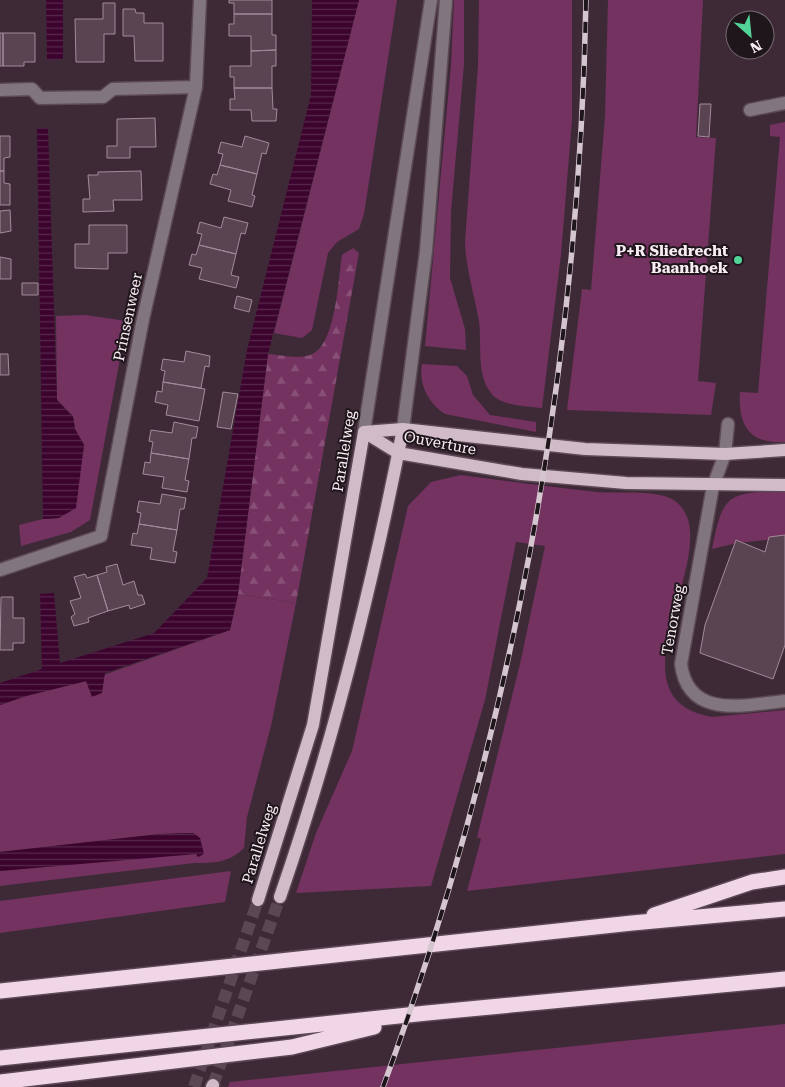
<svg xmlns="http://www.w3.org/2000/svg" width="785" height="1087" viewBox="0 0 785 1087" font-family="'Roboto Serif',serif">
<style>
.green{fill:#733260}
.forest{fill:url(#forest-firs)}
.water{fill:url(#water-rules)}
.building{fill:#5a4452;stroke:#a38a9a}
.lines{fill:none;stroke-linecap:round;stroke-linejoin:round}
.major-tunnel{stroke:#5a4753;stroke-width:12;stroke-dasharray:12 6;stroke-linecap:butt}
.minor-casing{stroke:#5c4955;stroke-width:15}
.major-casing{stroke:#5c4955;stroke-width:15}
.highway-casing{stroke:#5c4955;stroke-width:18}
.minor{stroke:#81767d;stroke-width:12}
.major{stroke:#d2bbc9;stroke-width:12}
.highway{stroke:#f1d6e7;stroke-width:15}
.rail-casing{stroke:#d4c5ce;stroke-width:5.5}
.rail{stroke:#1f161c;stroke-width:4;stroke-dasharray:11;stroke-linecap:butt}
.poi-dot{fill:#52d397;stroke:#1f161c;stroke-width:2}
.labels{text-anchor:middle;dominant-baseline:central;stroke-width:4;stroke-linejoin:round;paint-order:stroke}
.poi-label{font-size:15px;font-weight:bold;fill:#faecf4;stroke:#1f161c;text-anchor:end}
.street-label{font-size:15px;fill:#faecf4;stroke:#1f161c}
</style>
<defs>
<pattern id="forest-firs" width="22" height="20" patternUnits="userSpaceOnUse" patternTransform="scale(1.25)"><rect width="22" height="20" fill="#733260"/><path d="M5 1l3.5 6h-7zM16 11l3.5 6h-7z" fill="#885077"/></pattern>
<pattern id="water-rules" width="6" height="5" patternUnits="userSpaceOnUse" patternTransform="scale(1.25)"><rect width="6" height="5" fill="#3b032e"/><path d="M0 2.5h6" fill="none" stroke="#58284d"/></pattern>
</defs>
<rect width="100%" height="100%" fill="#3e2a37"/>
<!-- green -->
<path class="green" d="M359,0H397L364,214L359,229L337,242L328,253L312,330L302,338L274,333Z
M454,0H464V64L451,212L450,278L465,329L466,350L425,346L451,65Z
M479,0H572V120L561,255L542,408C527,406 500,406 491,393C476,374 482,344 479,321C474,294 466,269 465,242L478,65Z
M608,0H703L696,137L716,138L698,381L716,383L711,415L567,410L582,289L591,290L605,116Z
M785,122V442C749,444 738,425 740,392L758,393L780,137L770,136V125Z
M85,315L127,321L90,520L71,532L21,546L19,525L43,519L59,518L83,453L84,445L75,429L73,416L57,400L56,316Z
M422,364L457,366L467,376L473,395L490,415L536,422V432L445,414C429,404 418,384 422,364Z
M461,475C506,481 551,487 597,492C617,494 659,489 675,501C733,544 599,697 712,717L785,710V854L467,891L481,839L477,837L520,664L545,546L516,542L485,700L431,886L296,893L316,833L352,751L408,506L431,482Z
M785,490V538L737,543L712,549C723,491 729,494 785,490Z
M238,594L296,603L271,726L247,817L244,848C228,863 215,863 194,863L0,886V871L201,850L200,838L193,833L160,834L0,852V705L26,696L87,681L230,630Z
M231,871L225,902L0,933V901Z
M785,1024V1087H228L230,1082Z"/>
<!-- forest -->
<path class="forest" d="M353,248L359,253L296,603L238,594L268,354C280,355 299,359 310,355C336,347 338,280 342,255Z"/>
<!-- water -->
<path class="water" d="M46,0H63V59L47,60Z
M312,0H359L268,354L238,594L230,630L105,673L102,693L92,697L86,681L26,696L0,705V683L42,669L40,594L54,593L60,663L154,633L207,578L247,350L311,95Z
M48,128L57,400L73,417L75,429L84,445L76,508L59,518L43,519L37,129Z
M193,833L200,838L204,854L198,857L196,854L0,871V852L160,834Z"/>
<!-- building -->
<path class="building" d="M229,0H272V14H234V3H229Z
M103,3H115V34H104V62H76L75,19H103Z
M123,9H135L136,13H144V23H163V61H135L134,36H123Z
M234,14H272V35H276V50L251,51V36H229V24H234Z
M0,33H3V66H0Z
M3,33H35V62H24V66H3Z
M276,50V66H272V88H234V77H230V66H251V51Z
M234,88H272L273,109H277L276,121H252L251,110H230V99H235Z
M700,104H711L709,137L698,136Z
M155,118L156,147H130V158H107V146H117V119Z
M0,136H10V157L4,158V171H0Z
M245,136L269,143L266,154L262,153L257,174L220,165L223,154L218,153L221,142L242,147Z
M220,165L257,174L252,195L255,196L252,207L228,201L231,190L210,184L213,174L217,175Z
M0,171H4V183L10,184V205H0Z
M141,171L142,200H113L114,211L83,212V199H90L88,175H98V172Z
M10,210L11,231L0,233V211Z
M224,217L248,223L245,234L241,233L236,254L199,245L202,234L197,233L200,222L221,228Z
M89,225H127V253H108V269L75,268V244H89Z
M199,245L236,254L231,275L239,277L236,288L199,279L202,268L189,265L192,254L196,255Z
M0,257L11,259V279H0Z
M22,283H38V295H22Z
M237,296L252,300L249,312L234,308Z
M186,351L210,356L209,367L205,366L201,388L163,382L165,371L161,370L163,359L184,362Z
M0,354H8L9,375H0Z
M163,382L205,389L199,421L166,415L168,405L155,402L157,391L162,392Z
M223,392L238,394L231,429L217,427Z
M174,422L198,427L196,438H192L189,459L151,453L153,442L149,441L151,430L172,433Z
M151,453L189,459L185,480L189,481L187,492L162,488L164,477L143,474L145,462L150,463Z
M162,494L186,498L184,509H180L177,530L139,524L141,513L137,512L139,501L160,504Z
M139,524L177,530L173,551L177,552L175,563L150,559L152,548L131,545L133,533L137,534Z
M785,535V645L773,679L700,653L705,625L736,540L765,552L769,537Z
M117,564L123,585L134,581L138,595H142L145,604L130,609L129,605L108,611L97,575L107,572L106,567Z
M85,574L87,578L97,575L108,611L88,618L89,622L74,626L71,617L75,614L70,601L81,598L74,577Z
M1,597H13V618H24V643H13V650H0Z"/>
<g class="lines">
<!-- major-tunnel -->
<path class="major-tunnel" d="M213,1085L280,897
M194,1087L258,900"/>
<!-- minor casing -->
<g class="minor-casing">
<path id="minor" d="M0,90L32,89L40,98L103,97L113,89L196,87
M750,110L785,103
M728,424L725,454L713,486L681,664C688,720 745,705 785,701
M403,429L426,251L446,0
M364,432L431,0
M0,570L101,536L143,319L196,87L200,0"/>
</g>
<!-- major casing -->
<g class="major-casing">
<path id="major" d="M364,432L398,453L522,474L626,483L785,485
M364,432L403,429L585,449L725,454L785,450
M280,897C333,744 372,587 403,429
M258,900L313,725L364,432
M212,1087L213,1085"/>
</g>
<!-- highway casing -->
<g class="highway-casing">
<path id="highway" d="M654,915L752,882L785,877
M0,991L632,923L785,909
M0,1058L427,1013L785,979
M0,1082L292,1047L374,1027"/>
</g>
<!-- minor -->
<use href="#minor" class="minor"/>
<!-- major -->
<use href="#major" class="major"/>
<!-- highway -->
<use href="#highway" class="highway"/>
<!-- rail casing -->
<g class="rail-casing">
<path id="rail" d="M383,1087C511,740 579,369 586,0"/>
</g>
<!-- rail -->
<use href="#rail" class="rail"/>
</g>
<!-- markers -->
<circle class="poi-dot" cx="738" cy="260" r="5"/>
<g class="labels">
<!-- poi labels -->
<g class="poi-label">
<text x="728" y="251">P+R Sliedrecht<tspan x="728" dy="17">Baanhoek</tspan></text>
</g>
<!-- street labels -->
<g class="street-label">
<text transform="translate(128 317) rotate(-78)">Prinsenweer</text>
<text transform="translate(440 443) rotate(11)">Ouverture</text>
<text transform="translate(344 451) rotate(-81)">Parallelweg</text>
<text transform="translate(673 620) rotate(-80)">Tenorweg</text>
<text transform="translate(259 844) rotate(-73)">Parallelweg</text>
</g>
</g>
<!-- north arrow -->
<g transform="translate(750 35) rotate(153)"><circle r="24" fill="#1f161c" stroke="#776c72"/>
<path d="M0-4L9 19L0 12L-9 19Z" fill="#52d397"/>
<text y="-8" font-size="14" font-weight="bold" text-anchor="middle" fill="#faecf4">N</text>
</g>
</svg>
